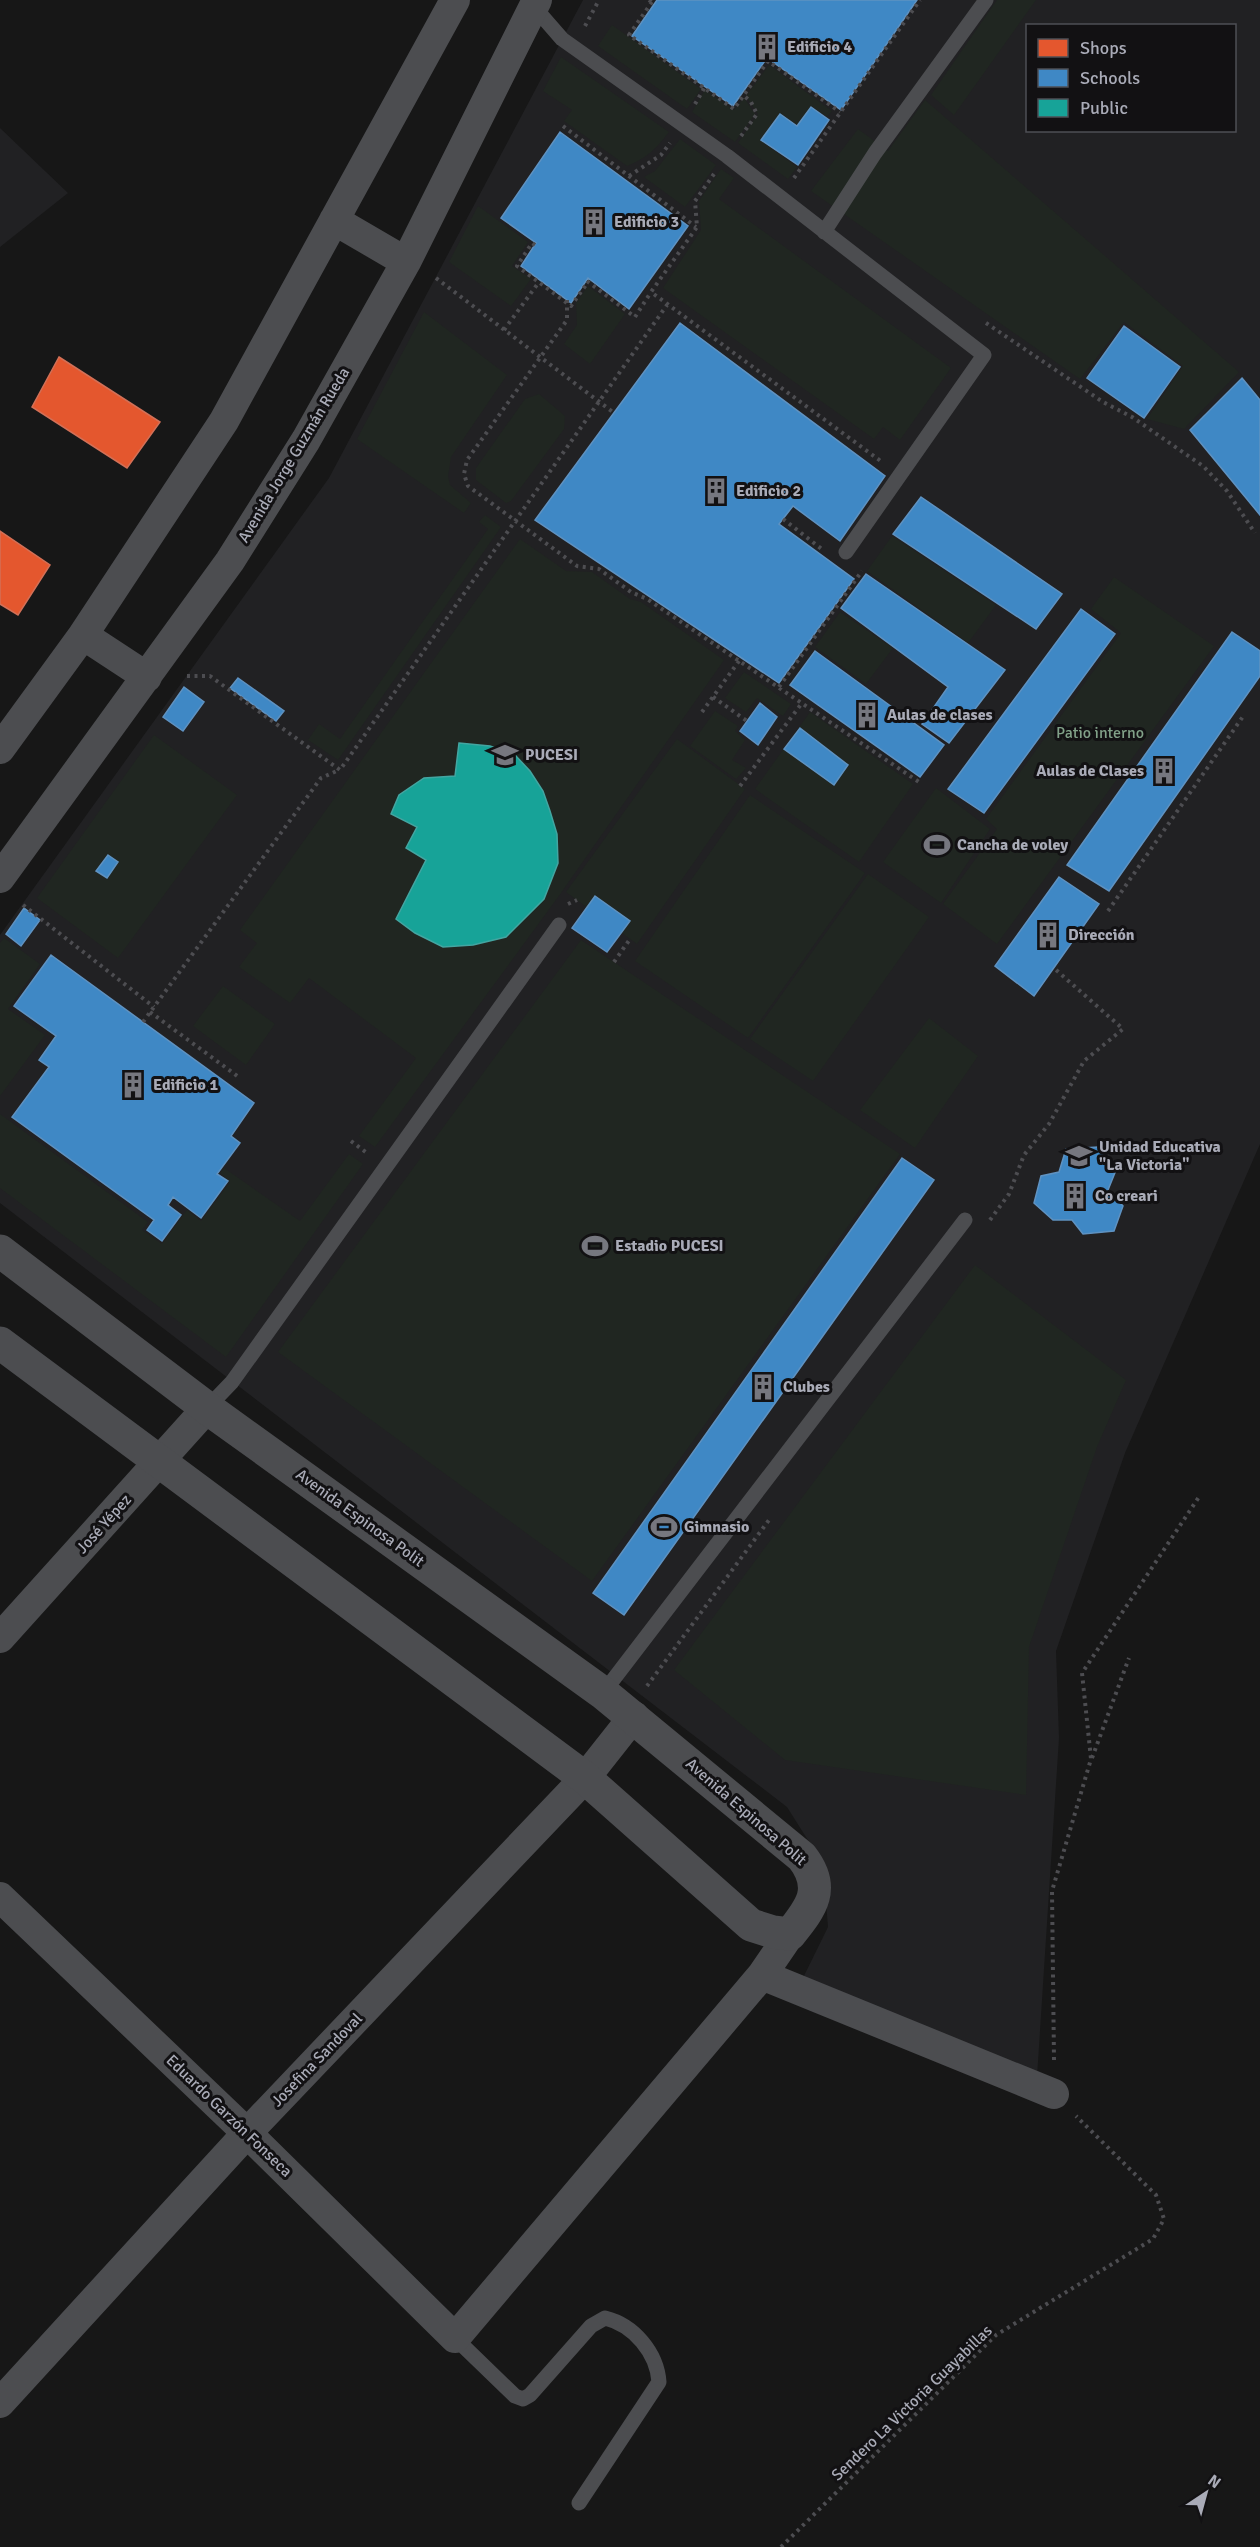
<svg xmlns="http://www.w3.org/2000/svg" width="1260" height="2547" viewBox="0 0 1260 2547" font-family="Signika,sans-serif">
<style>
.built{fill:#212123;fill-rule:evenodd}
.green{fill:#202621}
.shops{fill:#e4572e;stroke:#d27057;stroke-width:1.5}
.schools{fill:#3f88c5;stroke:#5f92c1;stroke-width:1.5}
.public{fill:#17a398;stroke:#43a5a1;stroke-width:1.5}
.lines{fill:none;stroke-linecap:round;stroke-linejoin:round}
.path{stroke:#4d4d51;stroke-width:4;stroke-dasharray:3 4.5;stroke-linecap:butt}
.service{stroke:#4c4d50;stroke-width:15}
.minor{stroke:#4c4d50;stroke-width:30}
.tertiary{stroke:#4c4d50;stroke-width:33}
.labels{text-anchor:middle;dominant-baseline:central;stroke-width:6;stroke-linejoin:round;paint-order:stroke}
.poi-label{font-size:16px;font-weight:bold;fill:#a9abb7;stroke:#121113;text-anchor:start}
.street-label{font-size:16px;fill:#a9abb7;stroke:#121113}
.park-label{font-size:16px;fill:#81a188;stroke:#121113}
</style>
<rect width="100%" height="100%" fill="#171717"/>
<!-- built -->
<path class="built" d="M583,0H1260V1144L1125,1453L1056,1651L1059,1738L1037,2077L799,1986L828,1927L823,1864L787,1807L0,1203V935L329,478ZM1028,26H1234V130H1028Z
M0,128L68,193L0,247Z"/>
<!-- green -->
<path class="green" d="M997,0H1036L954,115L931,95Z
M612,25L701,89L687,109L598,46Z
M561,57L669,132C656,149 647,158 627,166L564,121L572,110L543,91Z
M769,65L832,111L827,117L811,106L797,125L780,113L760,140L797,167L788,179L738,143L758,114L746,96Z
M705,90L734,110L744,98L755,114L735,142L692,112Z
M925,100L1239,372L1184,429L1147,419L1183,366L1124,322L1080,379L811,191L858,129L888,151Z
M680,139L716,165L685,207L644,177L655,171Z
M721,169L734,178L719,199L951,368L900,440L883,427L874,439L663,288L701,230L699,201Z
M478,206L528,242L512,266L531,279L511,306L449,262Z
M588,286L625,314L590,364L564,344L577,325L576,303Z
M424,312L507,375L451,457L448,476L450,485L471,503L464,513L357,439Z
M539,394L565,416L564,429L511,501L506,503L476,480V468L525,399Z
M485,515L501,527L338,760L308,740L319,724L340,739L488,529L479,522Z
M892,536L996,605L968,643L867,571Z
M520,539L566,571L592,572L630,599L641,602L724,660L561,893L375,1147L359,1136L416,1058L309,978L290,1003L239,967L257,943L240,930Z
M1114,577L1214,646L997,944L943,904L997,829L986,819L1121,633L1091,609Z
M840,612L893,648L866,684L815,647Z
M744,672L791,704L783,716L757,698L746,712L725,698Z
M715,711L738,726L735,731L745,740L732,760L746,768L736,779L690,746Z
M810,712L913,784L859,862L755,789Z
M154,735L237,795L118,958L37,898Z
M677,739L745,789L637,944L566,892Z
M936,788L990,829L941,903L883,862Z
M750,795L865,873L748,1038L635,961Z
M868,874L929,917L813,1081L750,1039Z
M4,938L40,964L8,1009L45,1035L0,1096V943Z
M581,940L900,1154L592,1581L278,1352Z
M223,986L275,1024L246,1065L193,1026Z
M929,1018L978,1056L915,1148L860,1110Z
M0,1114L148,1222L142,1230L162,1244L187,1210L201,1221L230,1182L220,1173L224,1168L300,1221L349,1154L363,1164L226,1357L0,1188Z
M975,1265L1126,1380L1097,1447L1029,1647L1026,1795L785,1760L674,1670Z"/>
<!-- shops -->
<path class="shops" d="M59,357L160,422L127,468L32,407Z
M0,531L50,565L18,615L0,604Z"/>
<!-- schools -->
<path class="schools" d="M657,0H917L841,110L767,58L733,106L632,36Z
M811,107L829,120L798,165L761,140L780,114L797,126Z
M560,132L688,226L629,309L588,278L571,303L521,266L536,243L501,218Z
M680,323L885,476L840,541L793,506L779,524L854,579L779,683L535,520Z
M1124,326L1180,367L1144,418L1087,378Z
M1242,378L1260,400V515L1190,430Z
M921,497L1062,594L1036,629L893,534Z
M866,574L1005,670L949,743L922,724L948,687L841,608Z
M1081,609L1115,634L984,813L948,789Z
M1232,632L1260,651V676L1109,891L1067,865Z
M815,651L944,745L920,777L790,685Z
M238,678L284,711L276,721L230,688Z
M184,687L204,702L183,731L163,717Z
M760,703L777,717L758,745L740,731Z
M800,728L848,765L834,785L784,749Z
M108,855L118,862L107,878L96,871Z
M1059,877L1099,904L1034,996L995,966Z
M595,896L630,921L607,952L572,928Z
M24,908L40,920L21,946L6,934Z
M51,955L254,1103L231,1136L240,1143L217,1174L228,1181L201,1218L173,1197L168,1205L181,1215L162,1241L147,1230L154,1220L12,1117L49,1067L39,1060L56,1036L14,1006Z
M1098,1147L1116,1170L1108,1190L1123,1206L1114,1231L1083,1234L1072,1220H1053L1034,1203L1041,1176L1059,1172L1066,1149Z
M902,1158L934,1180L624,1615L593,1593Z"/>
<!-- public -->
<path class="public" d="M459,743L490,746L514,754L530,771L543,791L550,811L557,834L558,863L544,899L506,937L473,945L443,947L415,933L396,919L426,860L406,848L417,827L391,814L399,795L424,778L455,776Z"/>
<g class="lines">
<!-- path -->
<path class="path" d="M649,0L654,4
M652,2L629,35L734,109L768,61L840,112
M585,26L599,0
M695,104L705,87
M563,126L696,227
M741,136L757,114L751,102L742,94
M714,174L695,201L697,227L651,292L882,462
M629,176L661,155L670,143
M794,178L920,0
M535,245L532,243L517,266L571,306L588,282
M436,278L614,413
M587,281L635,317L651,292
M567,300V320L467,460L464,474L468,486L577,566L599,569L631,592L647,599L919,782
M986,323L1103,402L1132,417L1203,466L1227,491L1255,533
M504,330L539,282
M783,519L823,550
M187,676H210L340,770L667,305
M779,687L862,571
M713,697L747,721
M702,712L739,661
M740,786L802,703
M568,904L577,900
M23,905L154,1007
M1108,911L1244,715
M614,962L630,939
M150,1012L240,1078
M143,1022L321,778L339,770
M351,1141L367,1153
M990,1220L1009,1194L1024,1155L1049,1124L1084,1061L1123,1029L1055,969
M647,1686L769,1520
M1092,1758L1129,1658
M1054,2060L1052,1891L1091,1759L1082,1673L1199,1497
M781,2547L996,2335L1153,2239L1164,2219L1156,2195L1076,2116"/>
<!-- service -->
<path class="service" d="M535,8L562,39L727,156L984,355L846,552
M824,232L875,153L986,0
M207,1408L232,1382L559,925
M603,1693L965,1220
M455,2338L515,2396L523,2399L530,2395L591,2326L605,2318C634,2325 657,2353 659,2382L579,2503"/>
<!-- minor -->
<path class="minor" d="M334,220L406,262
M83,635L147,677
M0,749L83,635L224,421L455,0
M0,878L230,561L306,440L406,262L537,0
M0,1638L207,1408
M0,1897L247,2133L455,2338L762,1975L790,1934
M762,1975L1054,2094
M0,2403L247,2133L585,1778L634,1716"/>
<!-- tertiary -->
<path class="tertiary" d="M0,1251L207,1408L603,1693L802,1857C826,1888 812,1907 790,1934L773,1932L751,1925L585,1778L0,1343"/>
</g>
<!-- icons -->
<defs>
<g id="building-bare" transform="scale(2.07)"><path d="M-4-6H4V6H1V3H-1V6H-4ZM-2.5-4.3h1.7v1.8h-1.7ZM.8-4.3h1.7v1.8H.8ZM-2.5-1h1.7V.8h-1.7ZM.8-1h1.7V.8H.8Z" fill="#76777f" stroke="#121113" stroke-width="2.5" paint-order="stroke"/></g>
<g id="school-bare" transform="scale(2.07)"><path d="M0-5L7-2L0 1L-7-2ZM-4 1L0 2.5L4 1V4Q0 6-4 4Z" fill="#76777f" stroke="#121113" stroke-width="2.5" paint-order="stroke"/></g>
<g id="stadium-bare" transform="scale(2.07)"><path d="M0-5a6.5 5 0 1 0 0 10a6.5 5 0 1 0 0-10ZM-3.5-1.8h7v3.6h-7Z" fill="#76777f" stroke="#121113" stroke-width="2.5" paint-order="stroke"/></g>
</defs>
<g fill-rule="evenodd">
<use href="#building-bare" x="767" y="47"/>
<use href="#building-bare" x="594" y="222"/>
<use href="#building-bare" x="716" y="491"/>
<use href="#building-bare" x="867" y="715"/>
<use href="#school-bare" x="505" y="755"/>
<use href="#building-bare" x="1164" y="771"/>
<use href="#stadium-bare" x="937" y="845"/>
<use href="#building-bare" x="1048" y="935"/>
<use href="#building-bare" x="133" y="1085"/>
<use href="#school-bare" x="1079" y="1156"/>
<use href="#building-bare" x="1075" y="1196"/>
<use href="#stadium-bare" x="595" y="1246"/>
<use href="#building-bare" x="763" y="1387"/>
<use href="#stadium-bare" x="664" y="1527"/>
</g>
<g class="labels">
<!-- poi labels -->
<g class="poi-label">
<text x="787" y="47">Edificio 4</text>
<text x="614" y="222">Edificio 3</text>
<text x="736" y="491">Edificio 2</text>
<text x="887" y="715">Aulas de clases</text>
<text x="525" y="755">PUCESI</text>
<text x="1144" y="771" text-anchor="end">Aulas de Clases</text>
<text x="957" y="845">Cancha de voley</text>
<text x="1068" y="935">Dirección</text>
<text x="153" y="1085">Edificio 1</text>
<text x="1099" y="1147">Unidad Educativa<tspan x="1099" dy="18">"La Victoria"</tspan></text>
<text x="1095" y="1196">Co creari</text>
<text x="615" y="1246">Estadio PUCESI</text>
<text x="783" y="1387">Clubes</text>
<text x="684" y="1527">Gimnasio</text>
</g>
<!-- street labels -->
<g class="street-label">
<text transform="translate(294 455) rotate(-59)">Avenida Jorge Guzmán Rueda</text>
<text transform="translate(360 1518) rotate(36)">Avenida Espinosa Polit</text>
<text transform="translate(104 1524) rotate(-48)">José Yépez</text>
<text transform="translate(746 1812) rotate(41)">Avenida Espinosa Polit</text>
<text transform="translate(317 2060) rotate(-46)">Josefina Sandoval</text>
<text transform="translate(229 2116) rotate(44)">Eduardo Garzón Fonseca</text>
<text transform="translate(912 2403) rotate(-44)">Sendero La Victoria Guayabillas</text>
</g>
<!-- park labels -->
<g class="park-label">
<text x="1100" y="733">Patio interno</text>
</g>
</g>
<!-- legend -->
<rect x="1026" y="24" width="210" height="108" fill="#121113" stroke="#4e4f55" stroke-width="1.5"/>
<rect x="1038" y="39" width="30" height="18" fill="#e4572e" stroke="#4e4f55" stroke-width="1.5"/>
<text x="1080" y="54" font-size="18" fill="#a9abb7">Shops</text>
<rect x="1038" y="69" width="30" height="18" fill="#3f88c5" stroke="#4e4f55" stroke-width="1.5"/>
<text x="1080" y="84" font-size="18" fill="#a9abb7">Schools</text>
<rect x="1038" y="99" width="30" height="18" fill="#17a398" stroke="#4e4f55" stroke-width="1.5"/>
<text x="1080" y="114" font-size="18" fill="#a9abb7">Public</text>
<!-- north arrow -->
<g transform="translate(1206 2493) rotate(36)" stroke="#121113" stroke-width="4.5" paint-order="stroke">
<path d="M0-4.5L10 22L0 15L-10 22Z" fill="#a9abb7"/>
<text y="-9" font-size="16" font-weight="bold" text-anchor="middle" fill="#a9abb7">N</text>
</g>
</svg>
